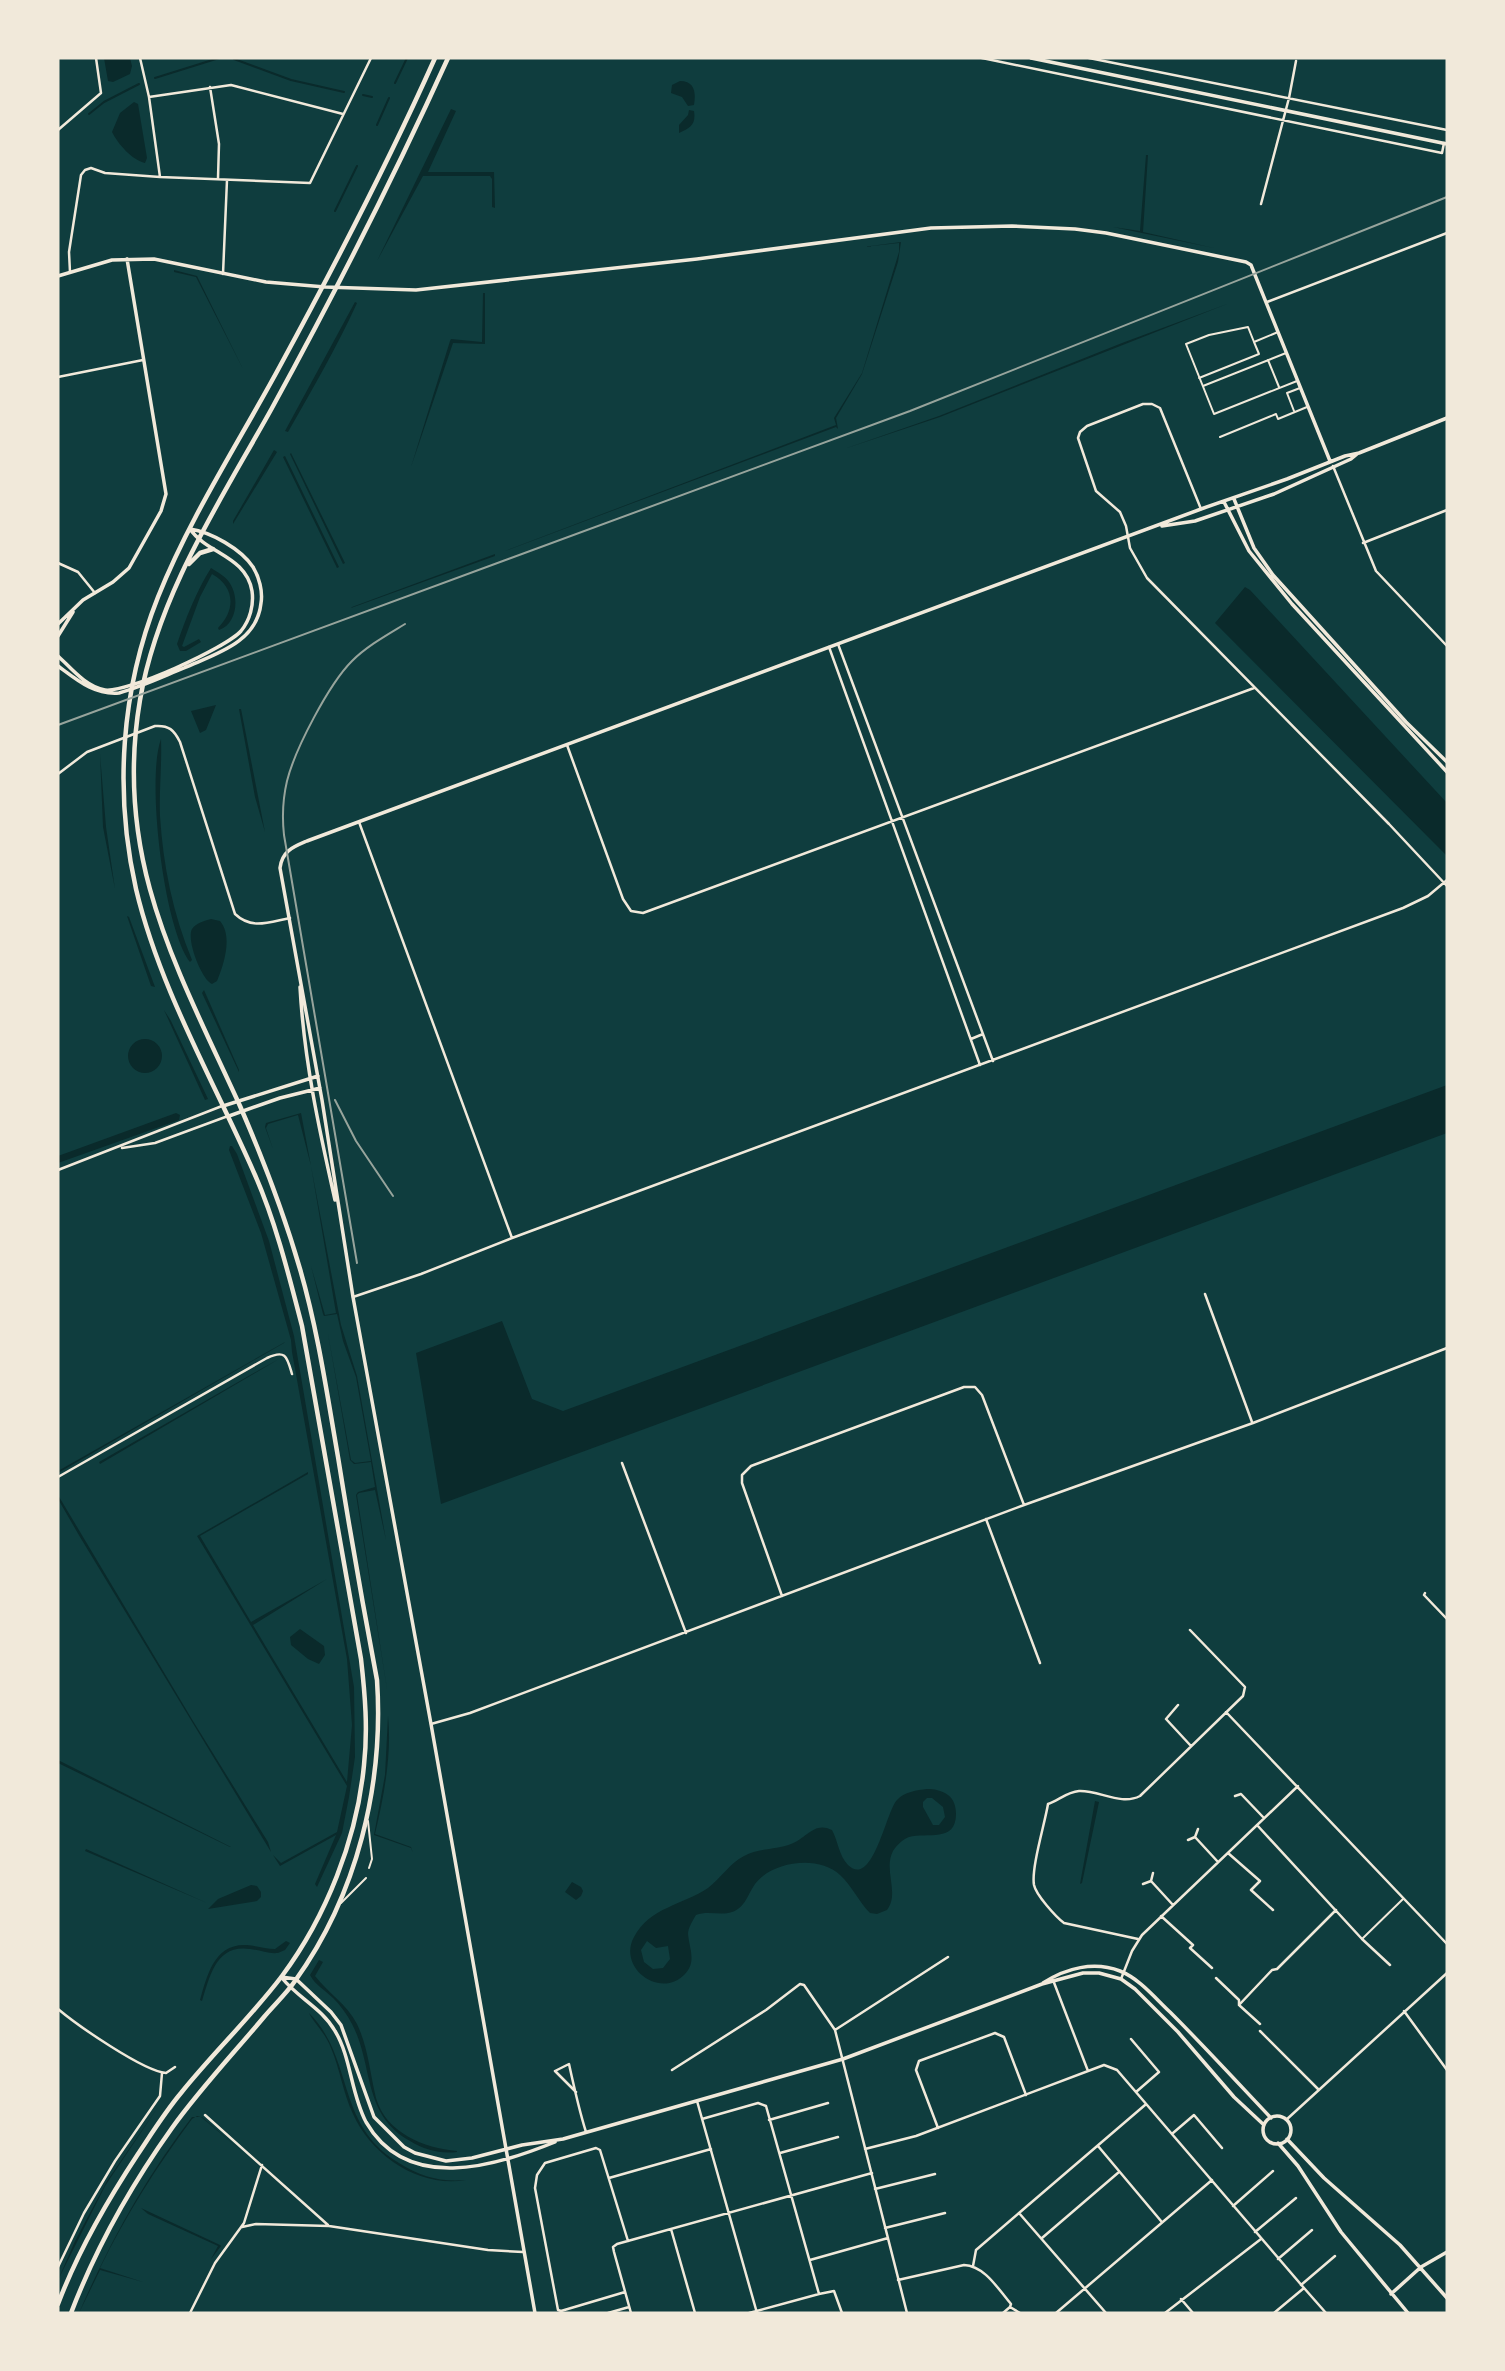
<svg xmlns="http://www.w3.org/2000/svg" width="1505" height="2371" viewBox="0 0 1505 2371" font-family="Jost,sans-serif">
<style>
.water{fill:#0a2a2b;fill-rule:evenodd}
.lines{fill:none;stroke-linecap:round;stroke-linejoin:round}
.stream{stroke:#0a2a2b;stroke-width:2}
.service{stroke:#f1e9da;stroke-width:2}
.minor{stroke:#f1e9da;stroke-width:2.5}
.tertiary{stroke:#f1e9da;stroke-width:3.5}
.secondary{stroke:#f1e9da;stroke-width:3.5}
.primary{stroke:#f1e9da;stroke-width:4.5}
.rail{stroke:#97a49c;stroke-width:2}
</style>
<rect width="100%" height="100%" fill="#0f3d3e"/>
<!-- water -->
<path class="water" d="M104,58H130L132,66L130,74L113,82L108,81Z
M680,81C695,81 696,93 694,105L688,106L682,97L671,93L672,85Z
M134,102L138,104L147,158L145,163C132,160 118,144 112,132L120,113Z
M451,109L456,111L428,172H494L495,208L492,207V179L490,176H423L377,261Z
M689,110L694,111C696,124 691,128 679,133V125L688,115Z
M1146,155H1148L1143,232L1214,248L1113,227L1140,231Z
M901,242L898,262L862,374L836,418L838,429L836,427L505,551L836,425L834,418L862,373L899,252V243L863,247Z
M174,270L197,276L243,369L196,277L174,272Z
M483,293H485V344L453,343L411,467L450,341L451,339L482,342Z
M355,302L357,303C337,347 312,390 288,432L285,431Z
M1227,304L940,417L844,449L939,416L1122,343Z
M274,450L277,452L233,524V521Z
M291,453L345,563L343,564L290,454Z
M285,456L339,567L337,568L283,457Z
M495,554V556L351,608L352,607Z
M211,568C217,572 225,576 229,582C240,597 237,624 219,630L218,628C236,610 235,587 212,574L200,597L182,646L184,647L199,639L201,642L186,651H180L177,644C186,618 196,592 211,568Z
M1245,587L1250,590L1447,803V856L1215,623Z
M216,705L206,730L200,733L191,711Z
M239,709H241L265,832L255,797Z
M161,739C162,765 159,790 160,816C163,865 173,914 192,960L190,962C164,928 146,779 161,739Z
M100,754L106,827L115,889L103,827Z
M127,916L129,917L155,987L151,986Z
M211,919L220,921C233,936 224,964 217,981L212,984C202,980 186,940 192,929C196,923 204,921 211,919Z
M204,990L239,1070V1072L202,993Z
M164,1010L171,1021L208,1099L205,1100Z
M128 1056a17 17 0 1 1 34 0a17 17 0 1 1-34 0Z
M1447,1085V1133L441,1504L416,1353L502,1321L532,1399L563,1411Z
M176,1113L180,1115L179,1120L58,1163V1156Z
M301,1113L341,1325L357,1376L386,1540L375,1490L359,1493L357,1495L387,1689L356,1495L358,1492L375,1487L371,1462L354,1464L350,1460L328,1334L351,1460L355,1463L371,1461L356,1377L343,1341L337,1314L324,1316L323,1314L311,1266L325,1315L336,1313L311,1166L298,1115L268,1124L266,1128L273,1149L265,1127L266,1123Z
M230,1146H232L237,1154L269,1241L294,1336L354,1687L355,1757L349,1797L342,1833L317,1887L315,1884L336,1835L280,1866L273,1855L281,1863L337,1832L347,1786L197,1536L308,1472V1474L200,1536L251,1622L327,1579L253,1625L347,1782L352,1725L347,1659L292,1352L291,1340L261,1233L229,1150Z
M285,1342L284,1343L58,1473V1471Z
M279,1359L100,1464L99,1462L261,1369Z
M58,1495L193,1721L268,1842L271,1852L80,1537L58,1499Z
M300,1629L324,1646L325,1655L319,1664L308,1659L291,1645L290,1637Z
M388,1716C392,1754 384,1796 375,1834L411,1847L413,1853L411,1848L374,1835L385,1775Z
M58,1760L231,1847H230L58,1763Z
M927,1789C934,1789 941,1790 948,1795C954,1799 956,1807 956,1814C956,1843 927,1832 909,1837C903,1839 897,1845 893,1851C883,1870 900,1893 887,1910L877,1914L870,1913C859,1902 852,1886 840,1875C818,1854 771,1862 755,1884C748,1894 745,1908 732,1912C720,1916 708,1910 696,1915C693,1920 688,1928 688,1934C689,1948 697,1961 685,1974C661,2000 617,1968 634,1937C650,1907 683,1905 708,1888C721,1878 730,1863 744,1856C758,1848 776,1850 791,1844C807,1838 814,1821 832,1830C838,1841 839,1856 848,1865C873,1889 886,1811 897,1800C904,1792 917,1790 927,1789ZM927,1798H932L943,1807L945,1817L939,1825H933L923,1807V1802ZM647,1941L656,1948L668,1946L670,1959L663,1968L653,1969L644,1962L641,1950Z
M1095,1801L1099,1802L1082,1883L1080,1884Z
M86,1849L207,1903L85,1851Z
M572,1882L581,1887L583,1891L581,1896L576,1900L565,1892Z
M251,1885L257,1886L261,1892V1897L257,1901L208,1909L218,1899Z
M286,1941L290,1943L285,1950L278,1953C268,1954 260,1950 250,1949C216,1944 210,1976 202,2001L200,2000C207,1976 214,1943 247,1945C257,1946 266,1949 275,1949Z
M319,1960L323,1962L315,1976C328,1993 347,2004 357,2024C368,2047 370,2073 376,2098C386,2133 424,2148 457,2151V2152C440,2154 425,2150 410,2141C362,2114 374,2066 352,2024C347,2014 340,2005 333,1998C325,1990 315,1985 310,1975Z
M309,2013C355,2059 335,2125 399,2163C421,2177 440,2182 466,2180C419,2188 372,2156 353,2114C343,2093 340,2069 331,2048C326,2034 314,2023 309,2013Z
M158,2107L105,2186L58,2280L75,2241L107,2181Z
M197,2116L192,2119C157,2166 126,2215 100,2268L143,2282L100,2270L79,2313C109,2243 146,2177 192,2117H202L244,2153L201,2117Z
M141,2208L220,2245L221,2246L211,2259L218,2246L148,2214Z"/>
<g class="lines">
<!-- stream -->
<path class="stream" d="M234,59L291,80L344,92
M155,78L219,58
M395,83L407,58
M363,95L372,97
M89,114L104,102L139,84
M377,125L389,98
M335,211L357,166"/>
<!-- service -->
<path class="service" d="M1254,342L1248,327L1209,335L1186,344L1214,414L1297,381
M1268,360L1279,387
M1199,378L1259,354L1254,342L1278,332
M1203,386L1286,353
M1294,411L1287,393L1300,388
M1220,437L1276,414L1278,419L1307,407
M368,1821L372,1859L369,1868
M341,1903L366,1878
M1362,1939L1403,1899"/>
<!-- minor -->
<path class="minor" d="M140,58L149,97L160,177
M982,58L1442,153L1444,143
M1089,58L1447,130
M210,87L219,144L218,178
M149,97L231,85L343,114
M58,130L101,93L96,58
M1261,204L1289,98L1296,61
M70,272L69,252L81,175L85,170L91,168L105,173L160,177L310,183L371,58
M223,274L227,180
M1267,302L1447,233
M58,377L143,360
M1333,466L1376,571L1447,646
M1201,509L1160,408L1152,404H1143L1087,426L1080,432L1078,438L1096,491L1120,512L1126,526L1130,548L1147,578L1389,824L1447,886
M1363,543L1447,510
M58,563L78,572L95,593
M838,644L993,1061
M829,647L980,1065
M567,745L623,899L631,911L643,913L1254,688
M58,774L87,752L155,726C169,725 174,730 180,742L235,914C252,930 269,922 290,918
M359,822L512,1238
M971,1039L983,1034
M122,1148L155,1143L228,1116
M58,1170L222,1106
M1205,1294L1252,1422
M353,1297L421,1274L512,1238L1403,908L1428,896L1447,880
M622,1463L686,1633
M58,1477L267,1358C286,1349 287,1357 292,1374
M986,1519L1040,1663
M1425,1593L1424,1595L1447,1619
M782,1596L742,1483V1475L751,1466L964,1387H975L982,1395L1024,1505
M1178,1705L1166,1719L1191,1746
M1226,1712L1447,1944
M431,1724L470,1713L1024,1505L1253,1423L1447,1348
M1235,1796L1241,1794L1263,1817
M1257,1825L1362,1939L1390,1965
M1195,1837L1198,1829
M1188,1840L1195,1837L1218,1862
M1228,1853L1260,1881L1251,1890L1273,1910
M1151,1881L1153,1873
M1143,1884L1151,1881L1173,1905
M1161,1916L1193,1945L1190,1948L1212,1968
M1138,1939L1064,1923C1056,1917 1036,1895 1034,1885C1031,1868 1045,1823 1048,1804C1059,1800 1067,1792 1079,1791C1099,1790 1121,1806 1140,1796L1243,1696L1245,1687L1190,1630
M1216,1978L1239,2000V2005L1272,1970L1277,1969L1336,1910
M1121,1979L1132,1951L1142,1935L1298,1786
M1053,1980L1088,2071
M1239,2005L1260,2024
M58,2009C77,2025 143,2071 166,2073L175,2067
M1404,2011L1447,2070
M835,2030L907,2313
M1260,2031L1319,2090
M1131,2039L1159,2072L1136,2092
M672,2070L766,2010L800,1984L804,1985L835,2030L948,1957
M576,2092L555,2071L569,2064C574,2087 579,2110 586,2132
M697,2101L757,2313
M205,2115L328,2225
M702,2119L758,2103L766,2106L819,2294L834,2291L842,2313
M769,2120L828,2103
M1286,2120L1447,1973
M938,2128L916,2070L919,2061L995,2033L1004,2037L1026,2095
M1173,2133L1194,2115L1222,2148
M1098,2146L1161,2221
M865,2149L916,2136L1104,2065L1117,2070L1304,2288L1274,2313
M780,2153L838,2137
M609,2178L711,2149
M875,2189L935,2174
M1233,2206L1273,2171
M242,2227L256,2224L329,2226L488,2250L523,2252
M885,2228L945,2213
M671,2229L695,2313
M1255,2232L1296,2198
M1042,2238L1119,2172
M1278,2259L1312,2230
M810,2260L888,2238
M973,2266L976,2250L1019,2213
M58,2267L84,2213L115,2161L160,2096L162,2073
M898,2280L964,2265C985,2266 998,2289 1011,2304L1010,2307L1020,2313
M1301,2285L1335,2256
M1304,2288L1326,2313
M625,2292L561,2311L558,2310L535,2188L537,2175L545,2163L596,2148L600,2150L628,2241
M1181,2299L1193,2313
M190,2313L215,2263L244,2223L262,2165
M608,2313L629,2307
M631,2313L614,2252L613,2247L617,2244L872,2173
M749,2313L819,2294
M1003,2313L1010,2307
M1056,2313L1212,2180
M1106,2313L1019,2213L1145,2105
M1165,2313L1261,2239"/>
<!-- tertiary -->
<path class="tertiary" d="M58,276L112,260L154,259L266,282L325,287L416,290L697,259L931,228L1012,226L1075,229L1106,233L1246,262L1251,265L1330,461
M1234,499L1254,548L1273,575L1406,722L1447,762
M1224,502L1249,551L1292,604L1447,772
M1162,526L1195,521L1274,494L1351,459L1357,454
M58,624L83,600L113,582L129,568L161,511L166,494L127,259
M58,636L73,612
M58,656C71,668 86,687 105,690C127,693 226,648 241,631C250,620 254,605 252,591C246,556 207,554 190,529
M58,666C77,680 94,695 119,693C141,687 162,677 184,668C215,654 257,643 261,603C263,591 259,577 253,567C241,549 211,532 190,529
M300,987C304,1060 319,1129 335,1200
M223,1106L318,1076
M229,1116L280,1098L320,1088
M281,1977L296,1979L331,2012L341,2025L374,2117L404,2147L415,2153L446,2161L472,2158L522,2145L563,2139L843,2059L1042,1984L1083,1973H1099L1121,1979L1135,1989L1178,2032L1234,2097L1264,2125
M282,1978C298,1998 322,2008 335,2031C351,2057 351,2094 366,2122C407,2193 494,2167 555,2142
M1043,1983C1066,1968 1094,1961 1120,1971C1140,1979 1155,1998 1170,2012C1204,2046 1237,2082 1271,2118
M1263 2130a14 14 0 1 1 28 0a14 14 0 1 1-28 0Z
M1287,2139L1324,2178L1400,2245L1447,2298
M1278,2143L1298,2166L1341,2232L1408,2313
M1391,2294L1421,2267L1447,2252
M535,2313L431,1724L353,1297L322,1100L280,868C282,851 293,847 307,841L1201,509L1287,479L1345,456L1359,453L1447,418"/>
<!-- secondary -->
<path class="secondary" d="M1031,58L1447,144"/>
<!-- primary -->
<path class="primary" d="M189,564L200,553L213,549
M58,2304C78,2251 107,2201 138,2154C152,2133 165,2112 181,2093C213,2053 251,2017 282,1976C326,1917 357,1839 364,1765C368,1729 365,1694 361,1659L302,1326C289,1276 276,1223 255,1175C214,1081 160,990 136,889C114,792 121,690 158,597C190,517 239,442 280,366C335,265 388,163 435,58
M71,2313C96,2248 132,2184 172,2128C200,2089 233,2054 264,2017C274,2005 286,1994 295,1981C357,1895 384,1785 377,1680C363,1606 350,1532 338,1457C327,1394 318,1331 300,1269C284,1214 263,1159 240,1106C177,968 113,858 140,700C158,594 221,500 272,408C335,293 394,177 448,58"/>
<!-- rail -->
<path class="rail" d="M58,725L910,411L1447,197
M335,1100L356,1141L393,1196
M357,1263L284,835C282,817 283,798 287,781C295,749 329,684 352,661C367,646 387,635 405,624"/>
</g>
<!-- border -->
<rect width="1505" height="2371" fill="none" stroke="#f1e9da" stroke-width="119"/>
</svg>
